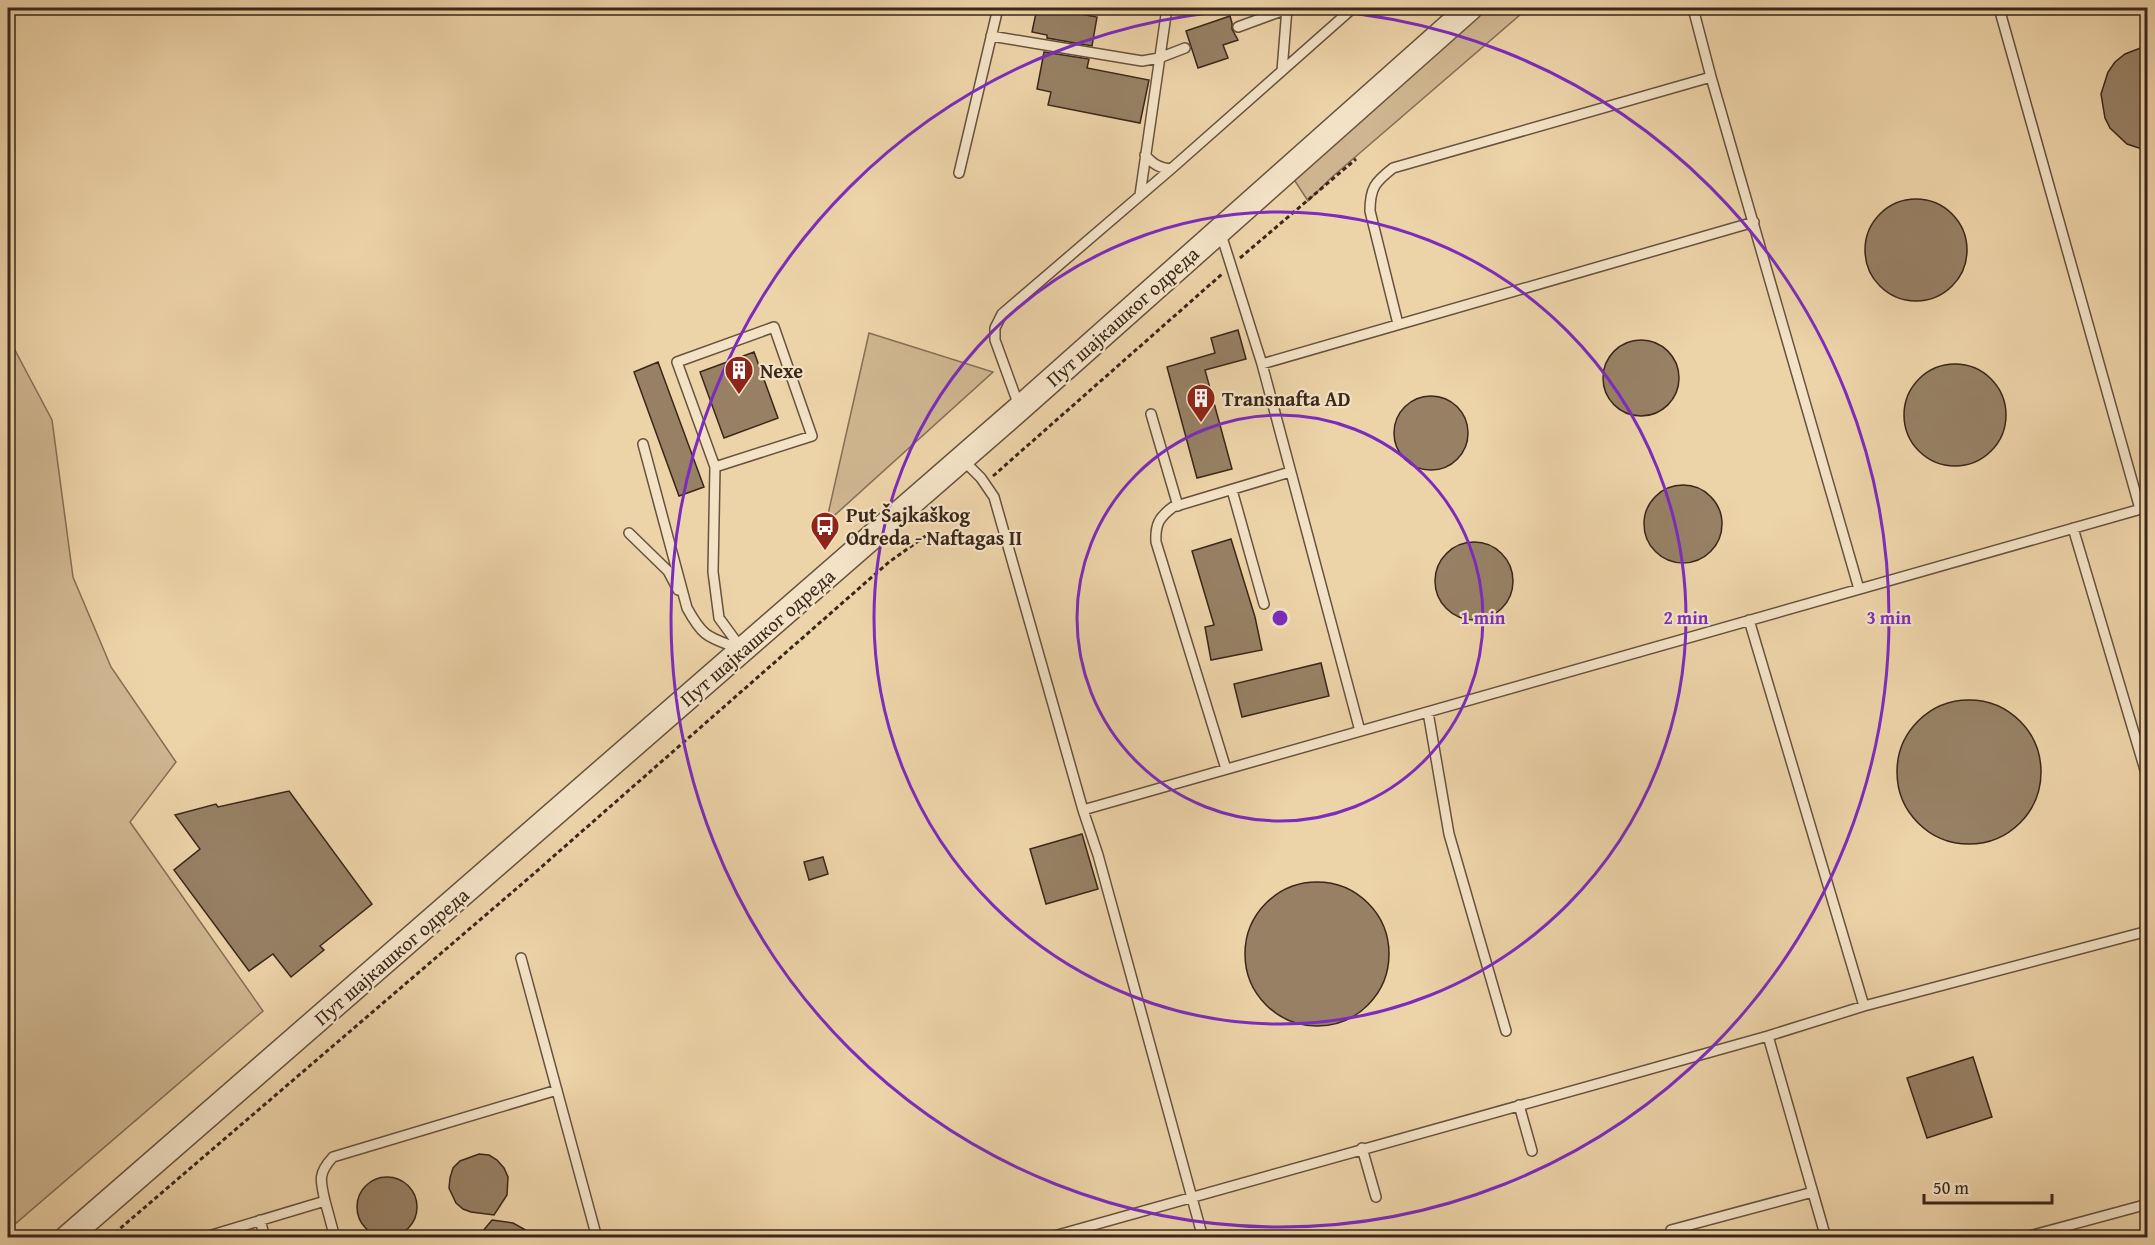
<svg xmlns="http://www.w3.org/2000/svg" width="2155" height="1245" viewBox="0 0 2155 1245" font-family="'Gentium Book Plus',serif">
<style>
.green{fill:#cfb690;stroke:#846e55;stroke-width:1.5}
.building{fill:#978064;stroke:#3a271a;stroke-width:1.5}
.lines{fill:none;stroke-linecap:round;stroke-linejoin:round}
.service-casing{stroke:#67523e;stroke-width:12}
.tertiary-casing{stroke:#67523e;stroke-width:27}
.path{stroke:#3a271a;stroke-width:3;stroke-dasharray:4.5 3;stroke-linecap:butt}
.service{stroke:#f3e2c6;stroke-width:9}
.tertiary{stroke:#f3e2c6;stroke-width:24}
.ring{fill:none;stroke:#7b2cbf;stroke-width:3}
.labels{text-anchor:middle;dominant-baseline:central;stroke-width:4.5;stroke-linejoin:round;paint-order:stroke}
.street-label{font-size:20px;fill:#3a271a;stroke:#f3e2c6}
.poi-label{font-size:20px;font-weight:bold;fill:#3a271a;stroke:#f3e2c6;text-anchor:start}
.centre{fill:#7b2cbf;stroke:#f3e2c6;stroke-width:3}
.ring-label{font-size:18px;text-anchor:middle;font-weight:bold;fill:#7b2cbf;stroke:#f3e2c6;stroke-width:4.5;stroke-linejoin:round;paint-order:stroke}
</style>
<rect width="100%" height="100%" fill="#edd3a8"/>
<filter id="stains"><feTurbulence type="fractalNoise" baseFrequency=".00333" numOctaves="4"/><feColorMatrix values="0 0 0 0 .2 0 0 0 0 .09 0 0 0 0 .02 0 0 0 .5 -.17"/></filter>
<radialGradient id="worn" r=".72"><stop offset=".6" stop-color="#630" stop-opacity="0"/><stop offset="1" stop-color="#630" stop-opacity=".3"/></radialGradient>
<!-- green -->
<path class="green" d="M1485,8H1528L1332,177L1308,201L1291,175Z
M869,333L993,372L826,523Z
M8,337L52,420L73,577L111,667L176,762L130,822L263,1011L8,1230Z"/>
<!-- building -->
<path class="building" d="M1037,8H1047L1097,17L1092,46L1047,38V35L1032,32Z
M1230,16L1232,23V29L1238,40L1223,45L1228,58L1198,68L1186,31Z
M2148,45V151L2127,144L2110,128L2105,118L2101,94L2108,72L2115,62L2125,54Z
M1044,52L1089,59L1087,68L1149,80L1140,123L1048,105L1051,92L1037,89Z
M1865 250a51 51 0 1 1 102 0a51 51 0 1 1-102 0Z
M1238,330L1246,359L1205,370L1232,469L1197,478L1167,367L1215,353L1211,338Z
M1603 378a38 38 0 1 1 76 0a38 38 0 1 1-76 0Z
M754,352L778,418L724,438L700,372Z
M658,362L704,487L679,496L634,372Z
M1904 415a51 51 0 1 1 102 0a51 51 0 1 1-102 0Z
M1394 433a37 37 0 1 1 74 0a37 37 0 1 1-74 0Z
M1644 524a39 39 0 1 1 78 0a39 39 0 1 1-78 0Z
M1231,539L1255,617L1262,650L1211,660L1205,627L1214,625L1192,551Z
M1435 581a39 39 0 1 1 78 0a39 39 0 1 1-78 0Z
M1321,663L1329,696L1242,717L1234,684Z
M1897 772a72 72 0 1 1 144 0a72 72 0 1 1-144 0Z
M289,791L372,904L320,946L324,950L291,977L273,954L249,971L174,870L200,849L175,815L216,804L218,807Z
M1082,834L1098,889L1046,904L1030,849Z
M823,857L828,874L809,880L804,862Z
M1245 954a72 72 0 1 1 144 0a72 72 0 1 1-144 0Z
M1973,1057L1992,1117L1927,1138L1907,1078Z
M479,1154L489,1155L497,1160L504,1168L508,1177L507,1195L494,1215L471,1212L463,1209L456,1203L449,1188L450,1178L453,1168L460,1161Z
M357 1207a30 30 0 1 1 60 0a30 30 0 1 1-60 0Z
M492,1220L513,1223L540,1238H477Z"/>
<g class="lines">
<!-- service casing -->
<g class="service-casing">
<path id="service" d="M1693,8L1711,77L1859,589
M1999,8L2140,509
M1238,27L1287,9
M991,36L1142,61L1159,58L1185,48
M1282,71L1287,8
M1145,155C1153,164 1159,168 1171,169
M959,173L998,8
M1140,195L1167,8
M1220,231L1262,364L1360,731
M1398,324L1370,211C1370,188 1375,182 1393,168L1711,77
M1262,364L1754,222
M1019,406L995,340V328L1002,314L1171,169L1353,8
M1151,414L1178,506
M643,444L687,608C704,639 709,637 740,649
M962,459L981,478L994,497L1083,810L1098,855L1203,1238
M715,467L677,362L774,327L812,436L715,467L713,572L719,618L741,648
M1232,490L1264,604
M2073,528L2148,780
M629,533L668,571L678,590
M1749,620L1864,1006
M1428,712L1449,834L1506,1031
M1226,769L1156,542C1155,525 1159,517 1173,507L1290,472
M1083,810L2148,507
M521,958L597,1238
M1768,1036L1826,1238
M1519,1105L1532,1151
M1362,1148L1376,1197
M325,1201L335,1238
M260,1220L265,1238
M1671,1230L1813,1192
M202,1238L325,1201C320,1180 318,1173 333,1157L557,1090
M1047,1238L1768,1036L1864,1006L2148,931
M2022,1238L2148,1204"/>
</g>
<!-- tertiary casing -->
<g class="tertiary-casing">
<path id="tertiary" d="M67,1238L1020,408L1470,8"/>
</g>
<!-- path -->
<path class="path" d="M1240,258L1356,159
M993,476L1222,274
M109,1238L530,877L889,562L927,535"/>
<!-- service -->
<use href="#service" class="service"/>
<!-- tertiary -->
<use href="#tertiary" class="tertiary"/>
</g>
<!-- distance rings -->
<g class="ring">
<circle cx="1280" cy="618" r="203"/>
<circle cx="1280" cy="618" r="406"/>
<circle cx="1280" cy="618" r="609"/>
</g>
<!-- icons -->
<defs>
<g id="building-pin" transform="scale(1.5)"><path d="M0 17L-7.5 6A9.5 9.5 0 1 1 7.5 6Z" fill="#8f2418" stroke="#f3e2c6"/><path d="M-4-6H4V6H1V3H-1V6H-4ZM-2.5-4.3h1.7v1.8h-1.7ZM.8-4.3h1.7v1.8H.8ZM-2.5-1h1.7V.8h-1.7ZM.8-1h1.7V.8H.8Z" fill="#fff"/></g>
<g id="bus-pin" transform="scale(1.5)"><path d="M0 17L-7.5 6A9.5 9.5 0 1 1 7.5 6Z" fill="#8f2418" stroke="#f3e2c6"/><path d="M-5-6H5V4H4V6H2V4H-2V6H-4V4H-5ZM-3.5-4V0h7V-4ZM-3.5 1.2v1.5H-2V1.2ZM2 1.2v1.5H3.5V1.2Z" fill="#fff"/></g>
</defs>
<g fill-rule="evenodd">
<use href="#building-pin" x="739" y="370"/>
<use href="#building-pin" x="1201" y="398"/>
<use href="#bus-pin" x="825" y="526"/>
</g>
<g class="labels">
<!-- street labels -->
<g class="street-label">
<text transform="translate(1122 316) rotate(-42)">Пут шајкашког одреда</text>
<text transform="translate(757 637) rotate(-41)">Пут шајкашког одреда</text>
<text transform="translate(391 956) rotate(-41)">Пут шајкашког одреда</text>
</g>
<!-- poi labels -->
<g class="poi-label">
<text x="760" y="370">Nexe</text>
<text x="1222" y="398">Transnafta AD</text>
<text x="846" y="514">Put Šajkaškog<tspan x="846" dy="23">Odreda - Naftagas II</tspan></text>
</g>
</g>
<circle cx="1280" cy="618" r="9" class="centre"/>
<g class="ring-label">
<text x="1483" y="624">1 min</text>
<text x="1686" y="624">2 min</text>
<text x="1889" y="624">3 min</text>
</g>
<!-- margin -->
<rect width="2155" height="1245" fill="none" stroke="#edd3a8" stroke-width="30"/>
<rect x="9" y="9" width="2137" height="1227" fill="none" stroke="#3a271a" stroke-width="3"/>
<rect x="15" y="15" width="2125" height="1215" fill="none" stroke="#3a271a" stroke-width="1.5"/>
<!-- scale -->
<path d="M1924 1194v9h128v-9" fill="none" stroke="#3a271a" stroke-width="3"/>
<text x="1933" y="1194" font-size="18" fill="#3a271a" stroke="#f3e2c6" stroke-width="4.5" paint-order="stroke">50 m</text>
<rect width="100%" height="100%" filter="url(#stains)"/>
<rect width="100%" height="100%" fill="url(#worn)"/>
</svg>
